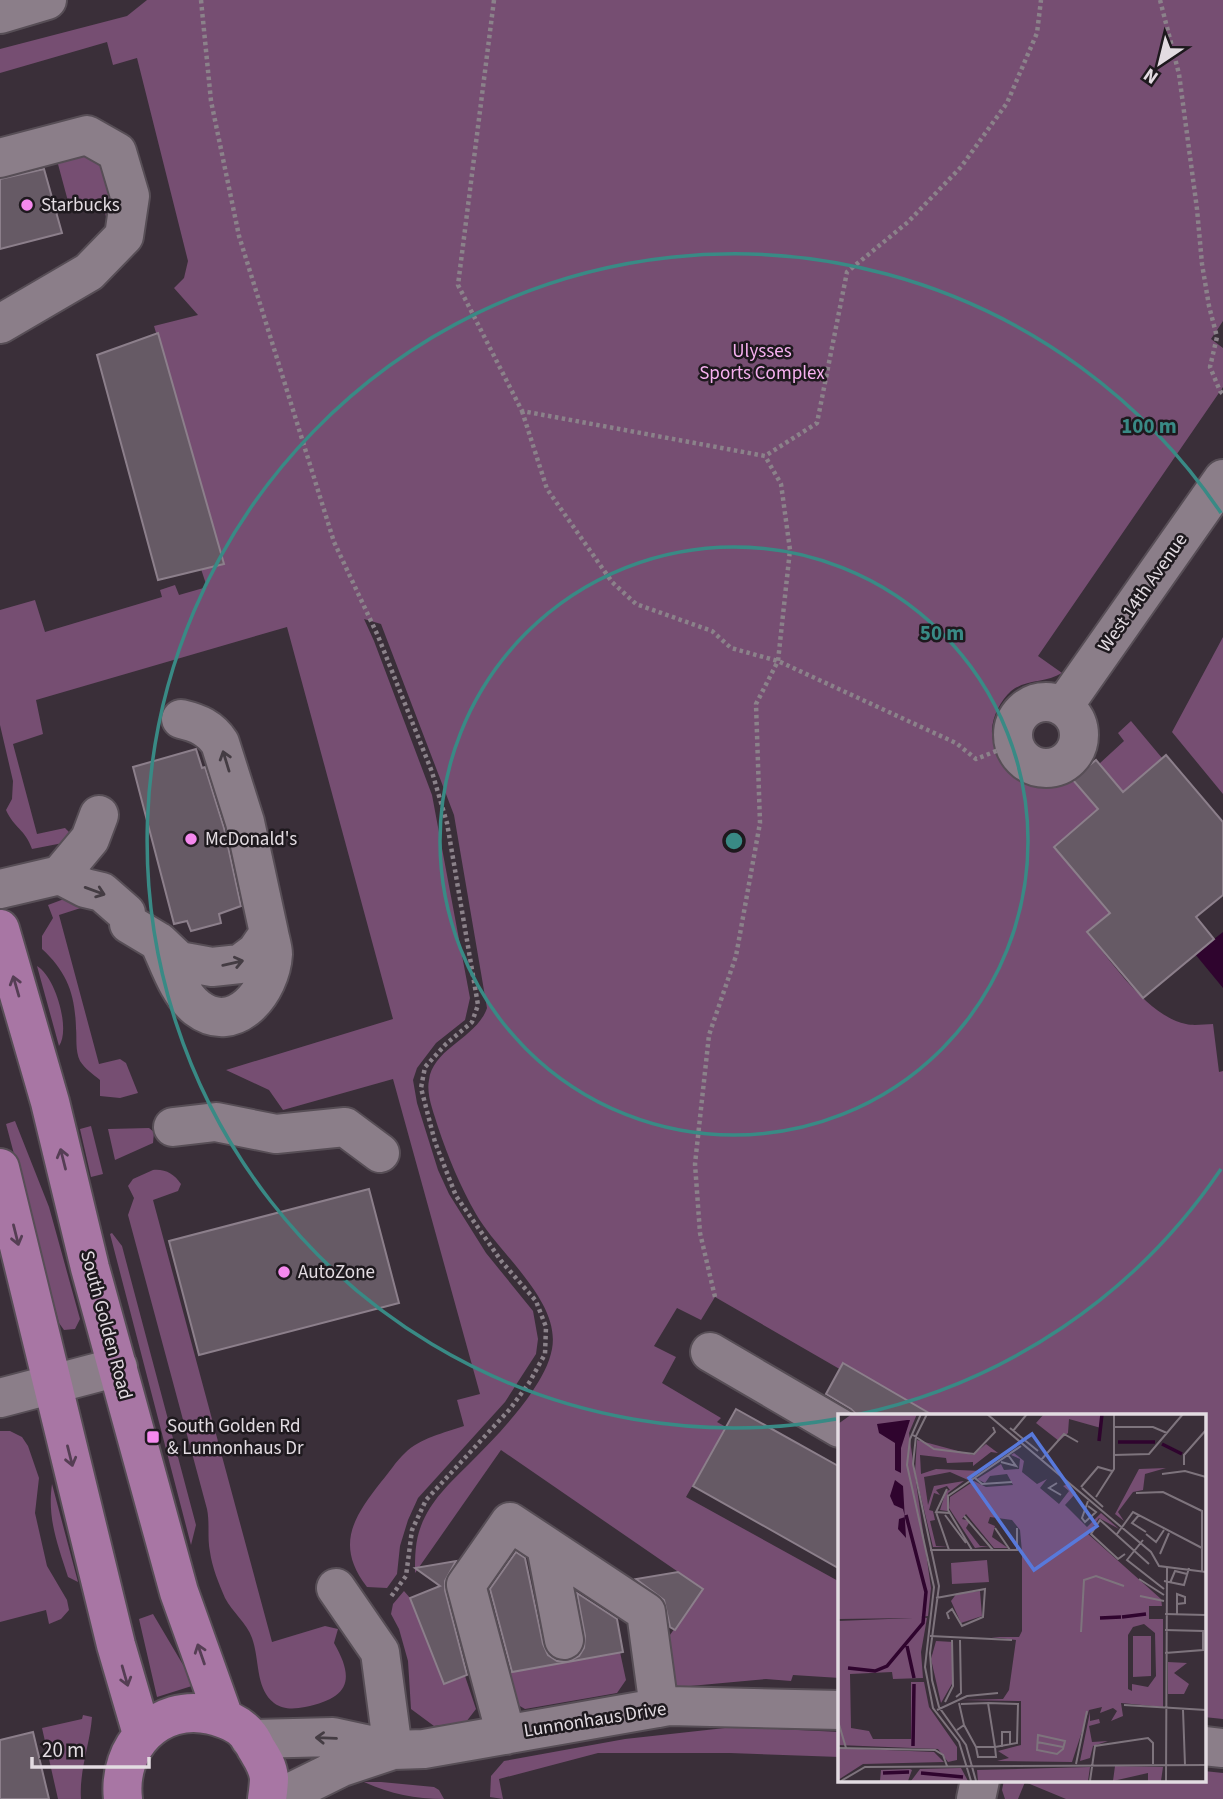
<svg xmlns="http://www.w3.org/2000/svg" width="1223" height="1799" viewBox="0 0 1223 1799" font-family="'Source Sans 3',sans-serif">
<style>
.green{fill:#764e72}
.water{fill:#2f042e}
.building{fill:#665a65;stroke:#8c7f8b;stroke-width:2}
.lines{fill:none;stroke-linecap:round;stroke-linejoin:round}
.minor-casing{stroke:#574e56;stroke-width:42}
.major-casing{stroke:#574e56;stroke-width:42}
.path{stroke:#8b828a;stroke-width:4.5;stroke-dasharray:3.5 3.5;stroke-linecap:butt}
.minor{stroke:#8b7e89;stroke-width:38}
.major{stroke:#a876a4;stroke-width:38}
.oneway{stroke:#443c43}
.oneway2{stroke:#553e54}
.ring{fill:none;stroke:#398a85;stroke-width:3.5}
.poi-dot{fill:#f589ee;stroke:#1e191e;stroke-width:2.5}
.labels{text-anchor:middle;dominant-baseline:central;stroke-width:5;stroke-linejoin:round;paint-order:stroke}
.poi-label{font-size:19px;fill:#e3dce2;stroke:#1e191e;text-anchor:start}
.park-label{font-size:19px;fill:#f7b1f0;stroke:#1e191e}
.street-label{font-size:19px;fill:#e3dce2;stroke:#1e191e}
.inset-river{fill:none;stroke:#2f042e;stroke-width:3.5}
.inset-road{fill:none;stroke:#7e747d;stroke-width:2}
.view{fill:#5879db;fill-opacity:0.15;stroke:#5879db;stroke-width:3.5}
.inset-edge{fill:none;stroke:#e3dce2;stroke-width:3.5}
.centre{fill:#398a85;stroke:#1e191e;stroke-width:3.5}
.ring-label{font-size:21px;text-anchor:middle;font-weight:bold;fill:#398a85;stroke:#1e191e;stroke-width:5;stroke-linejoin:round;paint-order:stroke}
</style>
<rect width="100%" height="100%" fill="#3a2f39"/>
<!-- green -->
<path class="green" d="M147,0H1223V321L1211,339L1223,348V387L1038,656L1062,673C1046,683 1026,679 1011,691C1001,700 992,717 992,730C991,747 1005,773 1020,781C1037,791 1055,786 1072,779L1098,809L1054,847L1110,913L1087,933C1112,961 1147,1016 1186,1024C1194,1026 1205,1024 1213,1024L1219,1072L1223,1071V1719L1204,1717V1416H921L715,1297L701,1320L677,1308L654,1346L676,1357L662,1383L721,1418L717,1422L726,1427L686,1497L840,1582V1678L793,1675L791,1681L766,1679L679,1687L663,1675L662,1646L703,1589L501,1450L415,1573C415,1557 415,1541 421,1526C431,1500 450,1483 469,1464C492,1441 514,1418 532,1392C541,1378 549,1365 552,1349C561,1301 498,1253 476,1214C460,1186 448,1157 438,1127C434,1113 426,1095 429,1080C433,1048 477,1038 487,1008L454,815L381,624L364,619L374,641L432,795L470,998L465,1020L436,1043L417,1068L413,1080L417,1103L438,1170L449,1194L486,1253L533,1311L538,1339L536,1354L505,1402L418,1498L408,1520L400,1546L397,1574L387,1588L367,1587C335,1545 353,1518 381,1482C389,1473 396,1461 405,1453C420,1438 444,1433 464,1426L457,1400L480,1394L393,1079L283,1110L269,1090L226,1070L393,1019L287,627L36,700L43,734L13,744L37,834L65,828L72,835L68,842L32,849C25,829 14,828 6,810L12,799L13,781L0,725V610L35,600L45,632L162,597L160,590L175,585L179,595L207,587L201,569L224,563L154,326L198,315L174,288L184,278L188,261L137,58L113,65L107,42L0,73V49L127,16Z
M95,147L121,198L109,228L101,198L69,205L55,153Z
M1223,637V794L1172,732Z
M1131,721L1162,758L1123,792L1099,764L1124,741L1118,733Z
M80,893L90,905L59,915L99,1064L120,1059L126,1063L138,1093L120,1098L100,1096V1080C93,1074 85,1069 80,1061C75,1050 77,1039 76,1028C75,994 67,972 42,949V936L53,918L48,905Z
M37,966C55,976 71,1029 59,1046Z
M15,1121L49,1207L80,1319L75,1329L64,1330L59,1323L6,1124Z
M91,1126L103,1174L91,1177L80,1129Z
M149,1128L154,1132L153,1143L115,1160L108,1129Z
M153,1170C166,1169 174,1174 181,1184L178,1191L153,1200L272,1642L325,1626L338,1629L334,1643C356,1681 348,1698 305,1707C295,1709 283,1710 274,1703C255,1688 260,1660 252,1638C247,1623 232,1612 225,1598C219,1584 212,1567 210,1552C207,1537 210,1524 207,1509L128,1215L134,1198L128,1186L133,1179Z
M112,1233L122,1246L196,1525L191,1545L110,1234Z
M0,1431H10L22,1437L28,1446L39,1478L35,1513L47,1566L67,1600L69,1610L61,1619L49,1624L46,1610L0,1622Z
M52,1484L78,1582L68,1577C58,1545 47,1519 52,1484Z
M404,1591L410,1598L444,1684L465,1676L476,1709L466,1722L434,1726L411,1709L408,1661L399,1629L391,1614L393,1604Z
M153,1614L195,1685L157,1697L139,1619Z
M620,1652L626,1680L617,1693L525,1709L511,1701L506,1673Z
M83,1715L92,1717C90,1744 79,1771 81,1799H58L42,1728L82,1719Z
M734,1727L840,1732V1757L730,1753H598L499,1779L503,1799L490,1797L491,1776L504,1761L625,1739Z
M1204,1771L1223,1773V1799H1066L1025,1782L1018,1799H1005L1002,1790L1004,1780H1204Z
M381,1782L434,1787L439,1790L444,1799C415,1799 391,1794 364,1782Z"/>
<!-- water -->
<path class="water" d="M1223,932V988L1195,954Z"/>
<!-- building -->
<path class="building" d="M44,169L62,233L0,249V179Z
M158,333L224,564L158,580L97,355Z
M196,749L202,768L205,767L224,828L241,906L219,914L221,923L191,931L187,921L174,924L133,767Z
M1166,755L1223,822V895L1196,917L1214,939L1143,998L1087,932L1110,913L1054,847L1098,809L1072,779L1096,760L1123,792Z
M369,1189L399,1303L199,1355L169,1241Z
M843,1363L934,1416H858L851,1409L826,1394Z
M736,1409L840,1467V1569L693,1486Z
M516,1552L525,1558L543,1644L548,1655L557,1661H569L579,1656L584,1648L585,1636L577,1593L617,1619L623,1652L512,1672L490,1589Z
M456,1561L445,1581V1590L467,1675L444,1684L410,1598L440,1586L415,1568Z
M678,1572L703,1589L675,1630L670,1627L664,1600L636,1579Z
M33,1732L49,1799H0V1740Z"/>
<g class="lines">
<!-- minor casing -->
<g class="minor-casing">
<path id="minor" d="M0,14L47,0
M0,158L87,135L117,152L130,196L124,236L89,272L0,324
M1013 735a33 33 0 1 1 66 0a33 33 0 1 1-66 0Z
M1063,707L1223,479
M60,875L85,888L102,892L126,913
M0,889L60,875L90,839L99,815
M129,924L159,942L179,961L212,967L240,964L256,952L269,933L245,822L220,743C210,728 198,723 181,719
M159,942C169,963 178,993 197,1008C235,1037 271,991 273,954C273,948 270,939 269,933
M173,1127L216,1122L276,1134L345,1127L380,1153
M710,1352L840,1428
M0,1398L118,1367
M546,1546L564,1640
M336,1588L380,1652L393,1750
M506,1735L466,1585L510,1522L646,1612L659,1708
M250,1739L333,1737L393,1750L424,1749L669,1706L840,1710
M1204,1746L1223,1748
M277,1799L342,1767L393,1750
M976,1799L980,1780"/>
</g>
<!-- major casing -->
<g class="major-casing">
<path id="major" d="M0,929L50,1102L90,1268L179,1592L224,1718
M0,1168L116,1645L142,1734
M123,1799C117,1747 158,1703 211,1715C223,1718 240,1724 248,1735C251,1738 254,1744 256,1748C262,1758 268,1766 269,1778C269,1784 268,1792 267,1799"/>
</g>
<!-- path -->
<path class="path" d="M201,0L211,101L239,236L334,542L378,636L432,772L447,823L478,1005L472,1022L446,1044L425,1067L421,1088L435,1142L456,1196L502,1262L536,1301L546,1327L545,1354L529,1383L510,1409L426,1500L412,1530L406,1576L390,1598
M494,0L458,285L522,411L765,456L817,423L847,272L908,222L961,167L1007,103L1037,33L1041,0
M1160,0L1179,74L1197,209L1202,264L1209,306L1217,337L1210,367L1220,391L1223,394
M522,411L547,489L612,582L636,604L712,631L731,648L778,661L956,743L976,759L1014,744
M715,1297L700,1233L695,1164L709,1035L736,956L760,823L756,704L778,661L790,550L781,484L765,456"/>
<!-- minor -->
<use href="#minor" class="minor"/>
<!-- major -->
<use href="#major" class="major"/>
</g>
<!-- one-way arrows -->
<defs><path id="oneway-shaft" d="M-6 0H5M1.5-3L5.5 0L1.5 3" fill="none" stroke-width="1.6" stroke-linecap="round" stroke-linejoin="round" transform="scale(1.75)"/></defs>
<g class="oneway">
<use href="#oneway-shaft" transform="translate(226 761) rotate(-107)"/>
<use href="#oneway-shaft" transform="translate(95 891) rotate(20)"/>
<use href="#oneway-shaft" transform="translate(233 963) rotate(-13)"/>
<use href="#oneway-shaft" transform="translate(326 1738) rotate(-178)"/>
</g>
<g class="oneway2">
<use href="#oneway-shaft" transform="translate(16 986) rotate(-106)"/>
<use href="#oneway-shaft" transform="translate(63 1159) rotate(-104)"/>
<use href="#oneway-shaft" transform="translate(16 1235) rotate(76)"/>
<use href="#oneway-shaft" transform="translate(70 1456) rotate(76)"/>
<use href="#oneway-shaft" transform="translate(201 1654) rotate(-109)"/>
<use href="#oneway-shaft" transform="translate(125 1676) rotate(74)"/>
</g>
<!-- distance rings -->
<g class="ring">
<circle cx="734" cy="841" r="294"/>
<path d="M1221 1169A587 587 0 0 1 856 1415M836 1419A587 587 0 1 1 1221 513"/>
</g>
<!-- markers -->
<g class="poi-dot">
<circle cx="27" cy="205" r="7"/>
<circle cx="191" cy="839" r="7"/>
<circle cx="284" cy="1272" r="7"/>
<rect x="146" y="1430" width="14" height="14" rx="3.5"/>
</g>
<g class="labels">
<!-- poi labels -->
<g class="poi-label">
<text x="41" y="205">Starbucks</text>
<text x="205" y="839">McDonald's</text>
<text x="298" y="1272">AutoZone</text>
<text x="167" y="1426">South Golden Rd<tspan x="167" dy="22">&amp; Lunnonhaus Dr</tspan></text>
</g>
<!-- park labels -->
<g class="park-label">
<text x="762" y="351">Ulysses<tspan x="762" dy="22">Sports Complex</tspan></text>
</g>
<!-- street labels -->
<g class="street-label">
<text transform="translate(1143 593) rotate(-55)">West 14th Avenue</text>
<text transform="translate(106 1325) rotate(75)">South Golden Road</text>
<text transform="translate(595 1720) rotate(-9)">Lunnonhaus Drive</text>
</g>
</g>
<!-- overview -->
<g transform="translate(838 1414)">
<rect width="368" height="368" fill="#3a2f39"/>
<path d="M14,0H79L71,19L93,174L90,202L83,203L89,204L83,238L85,264L55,265L54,258L12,260L13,314L31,317L35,325H73V268H86L91,293L119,333V346L110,348L100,335L0,331V207L75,204L0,205V10ZM206,0H263V14L231,5L230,19L221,27L198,9ZM79,26L135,41L148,30L160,39L153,38L135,52V48L109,49L108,44L82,41L83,60L98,55L143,57L130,66L112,58L86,63L90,91L96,72L126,67L110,79L109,97L102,96L108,77L112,76L109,72L98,76L102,81L96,79L91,96L95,97L97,106L92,107L98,132L110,133H95L77,58ZM176,39L186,47L184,58L199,70L209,65L202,74L221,90L231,77L225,72L230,70L238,79L227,91L249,113L263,99L281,115L261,104L250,120L323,185L324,192H311V205H325V293L283,289L285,302L273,307L279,297L275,294L262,299L264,293L251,296L234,348L159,347L171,344L160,337L183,331V287L122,286L165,285L171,276L178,226L153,223H181L184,217V138L182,116L174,106L152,103L150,109L157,112L154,123L170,134H156L128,100L124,105L132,107L128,114L142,132H151L137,134L111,94L112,83L136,67L148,73L175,71L169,60L152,62L147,69L139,65L163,50L166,56L181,55L182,45L173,41ZM306,210L317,219L318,262L310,273L294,270V277L290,275V221L295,213ZM328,54L307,60L305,76L295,78L280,98L286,107L277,100L301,55ZM149,146L151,168L114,170L113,149ZM142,177L144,202L123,209L113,187L119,179ZM295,222H313V262L295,263ZM98,227L115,228V268L103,289L93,245ZM330,248L349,249L336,259L351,270L346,280H330ZM252,298V307L261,305L262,309L251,312L254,328L270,327L255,332L252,344L242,347ZM0,334L96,338L106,348L25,350L0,366ZM277,352L325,353L323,367H310V359L275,367ZM252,353L250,367H140L139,356ZM123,354L130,367H73L82,355ZM43,356L72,355L74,356L70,367H42Z" fill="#764e72" fill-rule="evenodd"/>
<path d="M69,6H72L63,34V59L57,56V29L41,19L39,10ZM57,66L65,72L68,124L60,115L61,105L67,103L65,95L56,91L52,82Z" fill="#2f042e"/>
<path class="inset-river" d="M261,27L264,0M280,28H317M324,30L344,40M284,203L308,200M262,204L283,203M69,232L76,264M10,254L37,257L49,252L85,209L88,178L68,101M75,332L76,270M45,359L71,358M83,359L125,363"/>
<path class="inset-road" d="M83,0L72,25L69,51L96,173L87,253L95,294L121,328L133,367M89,0L78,22L75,50L101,172L92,239L94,266L101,293L128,331L138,367M149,0L313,138L321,152L368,158M276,13H315L329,19M172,14L200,37M175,17L189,0M75,21L96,35L136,40L157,18L155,13M276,41L311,40L345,0M203,46L226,20L240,28M163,48L178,52L170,41M346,51V41L368,16M324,60L347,57L368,63M137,64L144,70L174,68M219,69L211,74L223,81M243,73L260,53L274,57M244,74L265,93M109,75L98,98L112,99M298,79L325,78L364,97V157M258,83L276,55V0M250,87L244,104L247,108L258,98L250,92M98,98L111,136M107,101L128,129M301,101L294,109L308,118M126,102L155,136M157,114L172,136M279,120L295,98L364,134M308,120L318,128L326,116M305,126L289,146L326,175M92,136H179V114M134,136L110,96V82L183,32M287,140L280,145L253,120L262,106L311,150M322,140L331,119M301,165L326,181M326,167L346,171L351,154M332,169L337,157L349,160M302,182L326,187M98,184L147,175L145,203L124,212L114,195L109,199L111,205M339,190L347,189V183L339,180V200M327,200L368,201M327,216L365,217V236L327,239M243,218L246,166L258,162L286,172M92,222L174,226M118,283L123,279L122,226M107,288L115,272L114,226M123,290L150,289L157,333H138L126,311M286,291L368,296M99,296L129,282L160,279M345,296L347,351M0,307L8,334M119,316L126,311L121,289M200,321L227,327L225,335L219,340L199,336ZM199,328L225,333M138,333L140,343H158L157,333L179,329L180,290L150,289M164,333V318H172V331M0,334L97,336L105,341L109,352M238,350L249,297M3,367L27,353L368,351M252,367L257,332L310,324L315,329V350M328,367L329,153"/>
<path class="view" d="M194,20L259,112L196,156L131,64Z"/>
<rect width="368" height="368" class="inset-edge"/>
</g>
<circle cx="734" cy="841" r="10" class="centre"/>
<g class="ring-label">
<text x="1149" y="433">100 m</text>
<text x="942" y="640">50 m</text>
</g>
<!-- north arrow -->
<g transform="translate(1160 63) rotate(215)" stroke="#1e191e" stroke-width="5" paint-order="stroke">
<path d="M0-5L12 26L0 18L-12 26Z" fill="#e3dce2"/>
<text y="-10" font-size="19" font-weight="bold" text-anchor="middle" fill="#e3dce2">N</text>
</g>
<!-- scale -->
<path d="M32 1757v10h117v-10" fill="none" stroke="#e3dce2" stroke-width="3.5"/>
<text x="42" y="1757" font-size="21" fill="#e3dce2" stroke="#1e191e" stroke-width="5" paint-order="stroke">20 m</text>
</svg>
